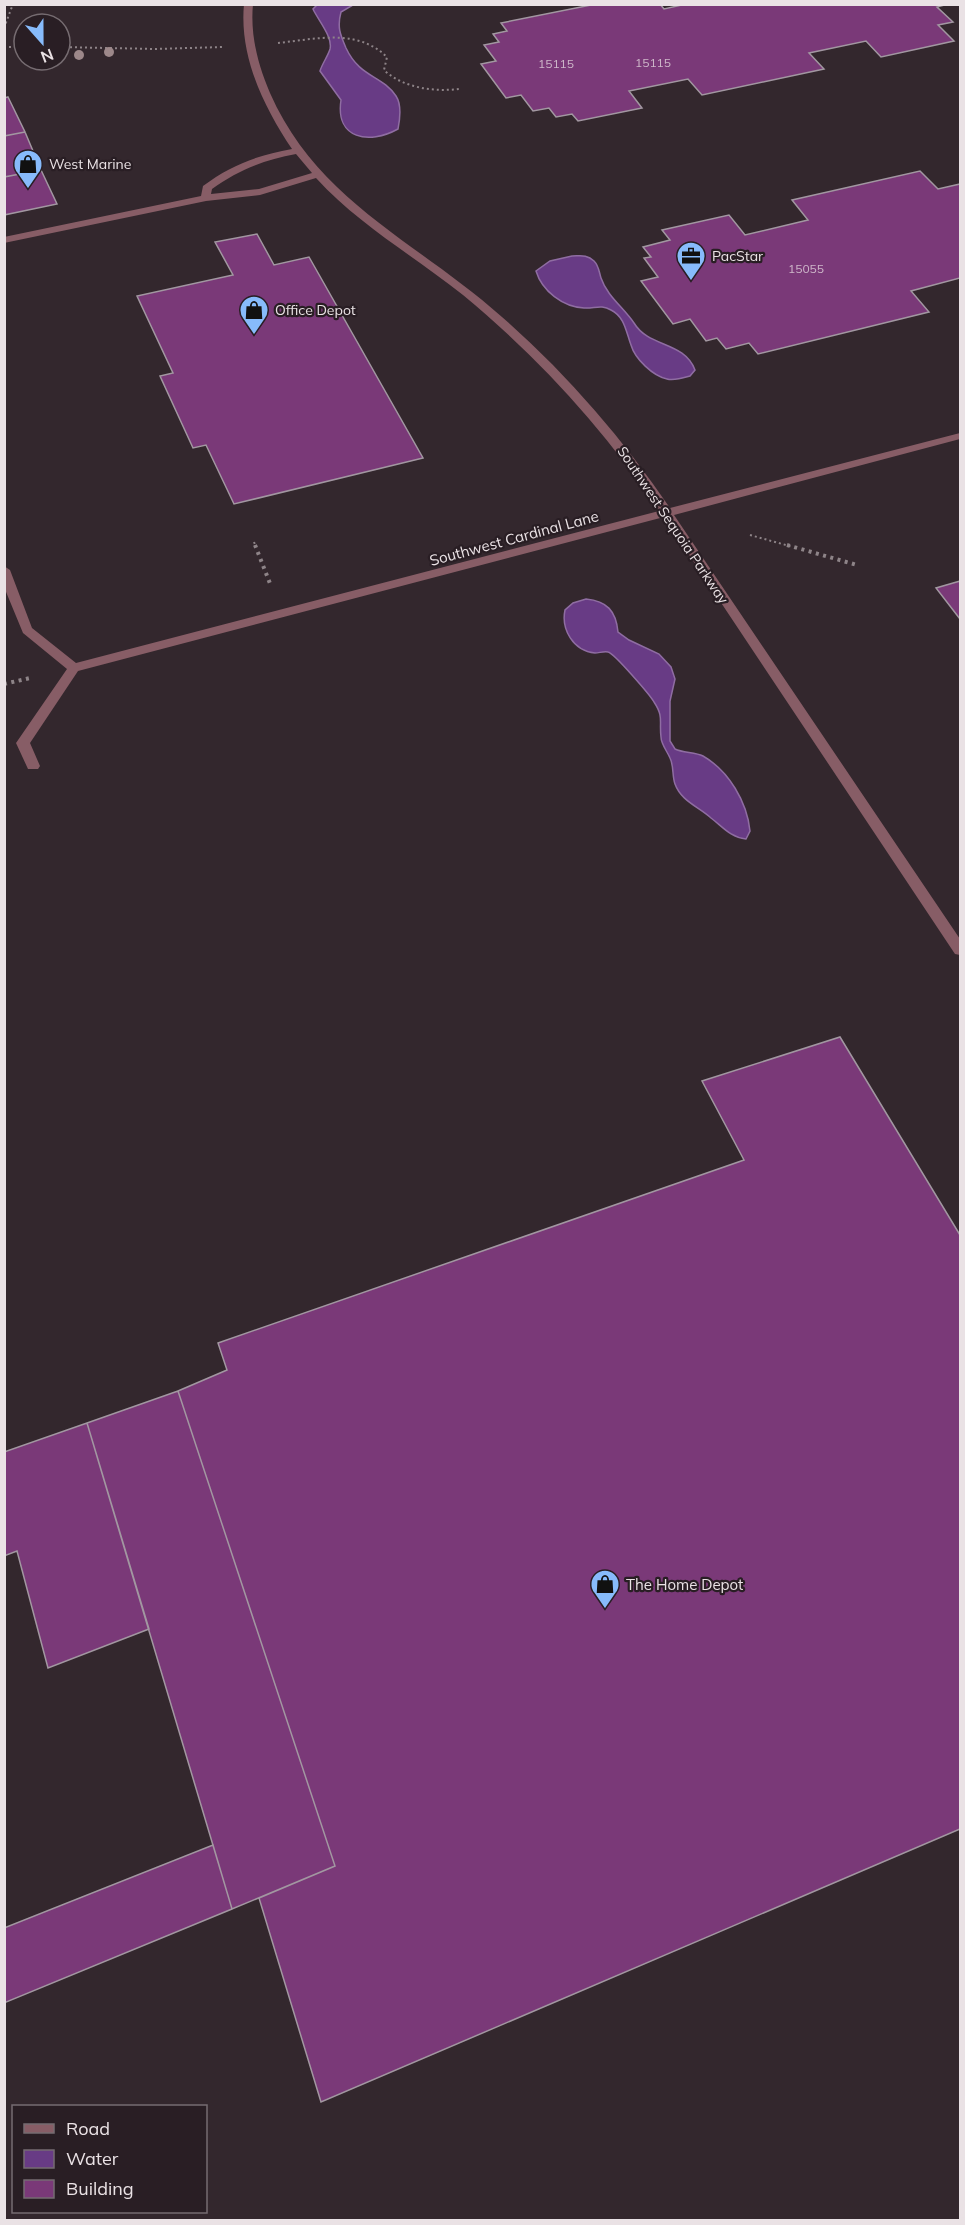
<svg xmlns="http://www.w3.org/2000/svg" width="965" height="2225" viewBox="0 0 965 2225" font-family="Mulish,sans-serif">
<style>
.water{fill:#683b85;stroke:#8f6da2;stroke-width:1.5}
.building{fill:#7a3978;stroke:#a297a1;stroke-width:1.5}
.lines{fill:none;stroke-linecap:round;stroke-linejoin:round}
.path-far1{stroke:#8e8488;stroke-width:2;stroke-dasharray:2 3;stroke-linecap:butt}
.path{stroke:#8e8488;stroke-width:4;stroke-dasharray:3 4.5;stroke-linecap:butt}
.minor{fill:#875d66;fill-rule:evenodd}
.tree{fill:#9d888a}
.labels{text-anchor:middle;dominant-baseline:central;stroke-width:4.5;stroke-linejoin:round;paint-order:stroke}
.number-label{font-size:12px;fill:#ceb8ca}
.far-poi-label{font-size:14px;fill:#eae2e5;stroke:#291e24;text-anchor:start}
.far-street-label{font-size:14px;fill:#eae2e5;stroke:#291e24}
.street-label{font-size:15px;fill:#eae2e5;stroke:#291e24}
.poi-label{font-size:15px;fill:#eae2e5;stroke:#291e24;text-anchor:start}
</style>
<rect width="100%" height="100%" fill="#33272d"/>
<!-- water -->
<path class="water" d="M317,5H353L341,12C337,27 340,34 346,48C360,78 382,75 396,96C402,105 400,119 398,129C369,145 335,139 341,100L320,71C322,64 328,56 330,49C333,37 318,20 313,9Z
M572,256C580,256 587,254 594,261C599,266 599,272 601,278C607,296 624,308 634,323C649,348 684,341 695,370L690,376C683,378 674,381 667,379C653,376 635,359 631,345C626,332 625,317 611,310C601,304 594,309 584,308C563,307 542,291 536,271L550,261Z
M586,599C607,601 616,611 618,632L629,640L659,654L671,667L675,679L670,701V741L675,749C683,753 695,752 703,756C729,771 747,802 750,831L746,839C730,837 723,827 711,818C699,807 681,801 675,784C672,776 674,766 670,758C667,751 661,744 661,737C659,721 664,717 654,702C650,695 614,653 608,652C604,651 599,653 595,653C573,651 561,629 565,610L573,603Z"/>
<!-- building -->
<path class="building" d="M596,4H660L664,9L686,4H948L937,7L953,22L938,25L954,41L881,57L866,41L809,53L824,69L702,95L688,79L629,91L642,108L578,121L572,114L556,117L549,108L533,111L521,95L506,98L481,64L496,61L484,45L499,42L493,34L507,31L501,23Z
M8,97L25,132L4,136V98Z
M25,132L41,170L4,177V136Z
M41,170L57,204L4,215V177Z
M920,171L938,189L960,184V278L911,291L929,312L758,354L749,343L726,349L717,338L706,341L690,319L673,324L641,281L658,277L644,258L651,257L643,247L670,240L662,230L729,215L745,235L808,220L792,200Z
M257,234L274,265L309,257L423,458L234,504L206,445L193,448L160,376L173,373L137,296L233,275L215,242Z
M960,581V619L936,588Z
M840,1037L960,1235V1829L321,2102L259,1898L335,1866L178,1391L227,1370L218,1343L744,1160L702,1081Z
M178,1391L335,1866L232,1909L87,1423Z
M87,1423L149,1629L48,1668L17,1551L4,1556V1452Z
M213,1845L232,1909L4,2003V1928Z"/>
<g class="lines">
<!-- path-far1 -->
<path class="path-far1" d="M4,28L13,4
M278,43C316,39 357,28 387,57L384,70C403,88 434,92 459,89
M4,47H24
M60,47L155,49L223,47
M750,535L793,547
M254,542L256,547"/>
<!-- path -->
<path class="path" d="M255,545L271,586
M787,545L857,565
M4,684L30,678"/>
<!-- minor -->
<path class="minor" d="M244,4H253C250,35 258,65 270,93C318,202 418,242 502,317C566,373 622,438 670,508L960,433V439L674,515L960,939V955L955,954L664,517L78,671L30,743L40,766L38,769H28L16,743L67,669L23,633L4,587V566L10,570L32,628L76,663L659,511C605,430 538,357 463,295C414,256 359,225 316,178L260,195L206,201L4,243V237L201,196L203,186C231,165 258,155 292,149C264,107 239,57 244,4ZM296,154L312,173L259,189L211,194L212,189C238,170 264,160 296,154Z"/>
</g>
<!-- trees -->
<g class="tree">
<circle cx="109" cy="52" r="5"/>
<circle cx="79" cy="55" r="5"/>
</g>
<!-- icons -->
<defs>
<g id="shop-pin" transform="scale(1.5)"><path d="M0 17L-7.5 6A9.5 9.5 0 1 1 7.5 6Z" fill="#87bbfb" stroke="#291e24"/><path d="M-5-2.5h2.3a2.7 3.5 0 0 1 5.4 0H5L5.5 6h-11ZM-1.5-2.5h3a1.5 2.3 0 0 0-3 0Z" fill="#111"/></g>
<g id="office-pin" transform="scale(1.5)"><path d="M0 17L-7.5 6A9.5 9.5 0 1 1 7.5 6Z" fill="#87bbfb" stroke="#291e24"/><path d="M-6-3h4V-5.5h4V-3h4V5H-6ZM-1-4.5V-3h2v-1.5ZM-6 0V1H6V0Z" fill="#111"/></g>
</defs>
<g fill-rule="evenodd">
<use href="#shop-pin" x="28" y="164"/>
<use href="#office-pin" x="691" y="256"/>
<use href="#shop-pin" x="254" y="310"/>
<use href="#shop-pin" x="605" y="1584"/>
</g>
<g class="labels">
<!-- number labels -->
<g class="number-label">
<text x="653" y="62">15115</text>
<text x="556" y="63">15115</text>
<text x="806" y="268">15055</text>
</g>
<!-- far-poi labels -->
<g class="far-poi-label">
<text x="49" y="164">West Marine</text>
<text x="712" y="256">PacStar</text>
<text x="275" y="310">Office Depot</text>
</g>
<!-- far-street labels -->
<g class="far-street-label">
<text transform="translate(673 525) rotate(56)">Southwest Sequoia Parkway</text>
</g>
<!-- street labels -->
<g class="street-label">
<text transform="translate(514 538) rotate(-15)">Southwest Cardinal Lane</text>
</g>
<!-- poi labels -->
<g class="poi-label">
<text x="626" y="1584">The Home Depot</text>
</g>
</g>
<!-- border -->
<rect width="965" height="2225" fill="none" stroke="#eae2e5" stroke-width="12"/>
<!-- legend -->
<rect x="12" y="2105" width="195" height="108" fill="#291e24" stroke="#766c71" stroke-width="1.5"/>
<rect x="24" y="2124" width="30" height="9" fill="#875d66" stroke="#766c71" stroke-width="1.5"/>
<text x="66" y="2135" font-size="18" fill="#eae2e5">Road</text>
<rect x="24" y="2150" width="30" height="18" fill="#683b85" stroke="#766c71" stroke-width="1.5"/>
<text x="66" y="2165" font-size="18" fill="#eae2e5">Water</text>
<rect x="24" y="2180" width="30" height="18" fill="#7a3978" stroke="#766c71" stroke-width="1.5"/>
<text x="66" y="2195" font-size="18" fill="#eae2e5">Building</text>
<!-- north arrow -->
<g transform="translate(42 42) rotate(159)"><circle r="28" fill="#291e24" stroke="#766c71" stroke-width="1.5"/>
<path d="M0-4.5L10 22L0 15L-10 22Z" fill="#87bbfb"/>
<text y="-9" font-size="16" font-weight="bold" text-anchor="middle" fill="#eae2e5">N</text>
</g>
</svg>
